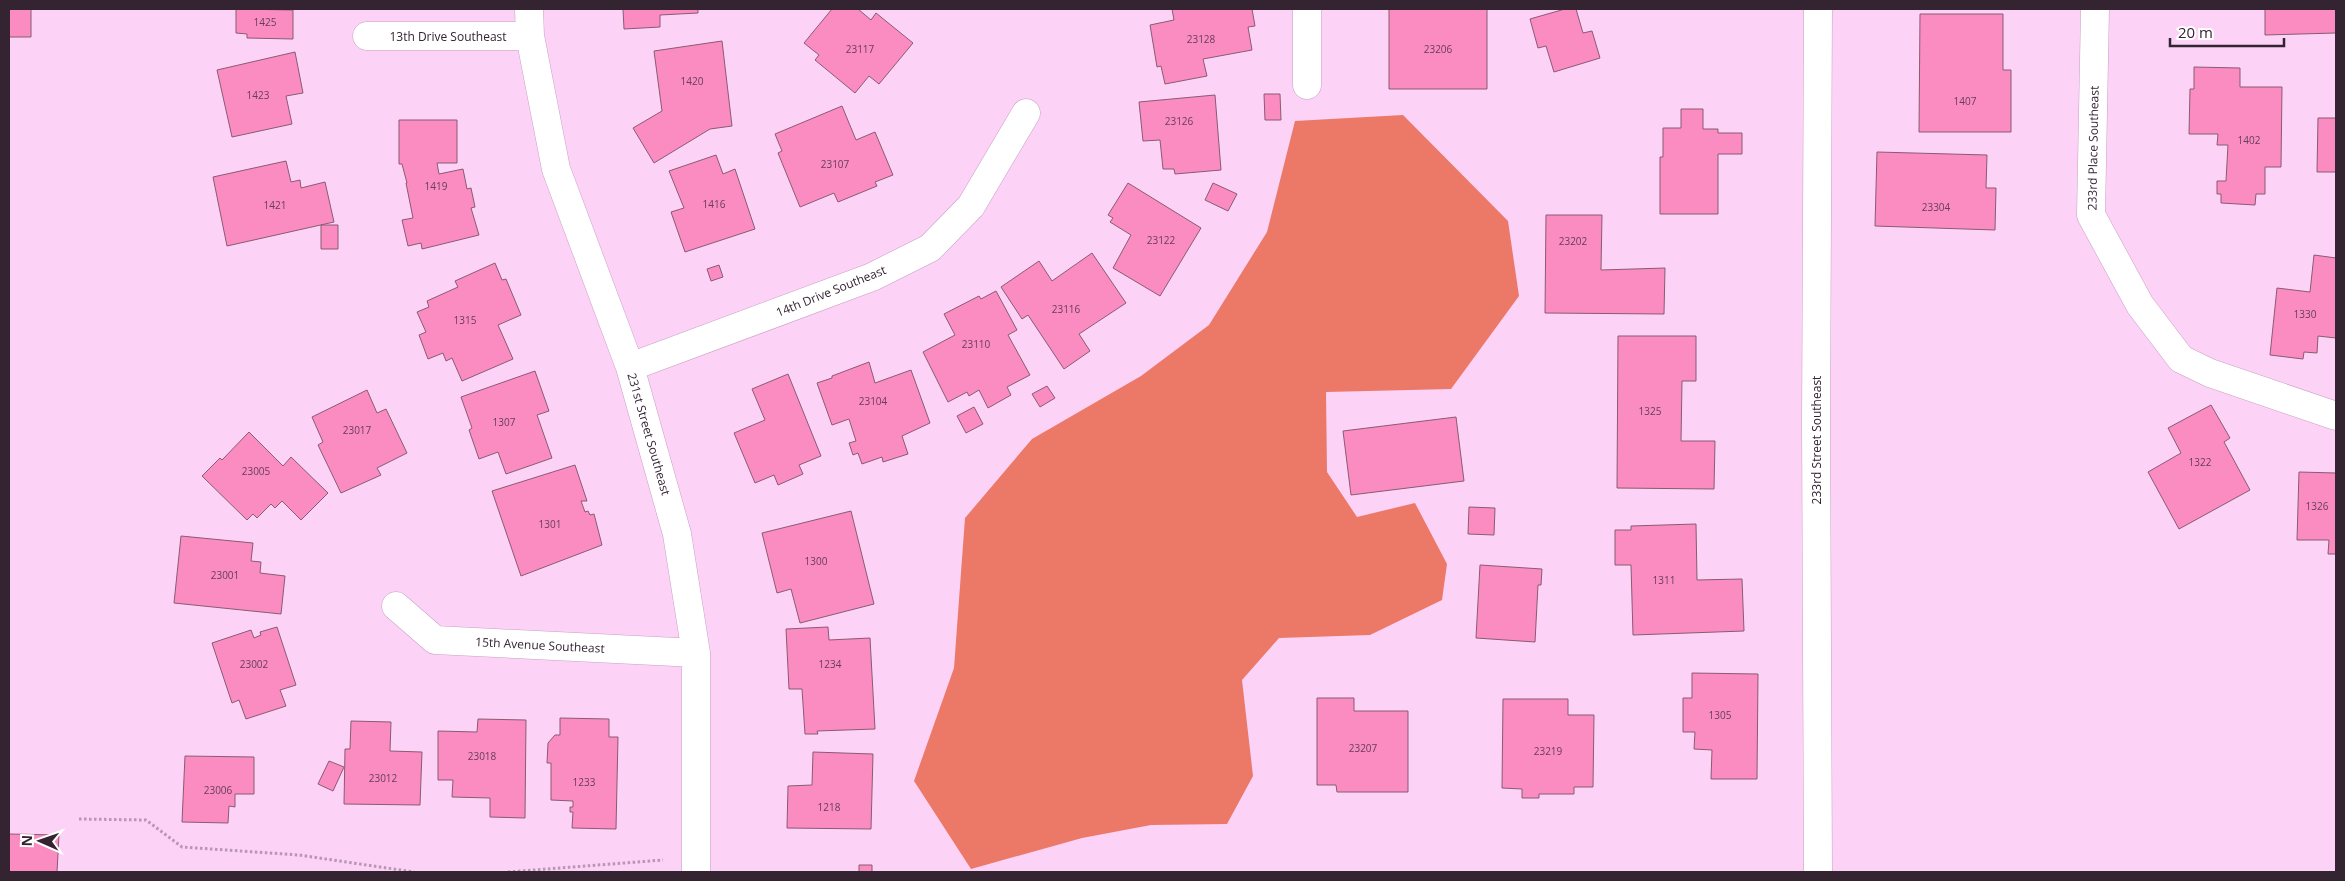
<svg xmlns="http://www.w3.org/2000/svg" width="2345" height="881" viewBox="0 0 2345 881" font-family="'Open Sans',sans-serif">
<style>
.forest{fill:#ec7867}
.building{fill:#fa8cc2;stroke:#8a5b71}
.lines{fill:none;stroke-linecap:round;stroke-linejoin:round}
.minor-casing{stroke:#c8a0c3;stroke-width:29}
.path{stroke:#b896b4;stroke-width:3;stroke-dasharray:2.5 2.5;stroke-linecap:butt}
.minor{stroke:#fff;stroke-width:28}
.labels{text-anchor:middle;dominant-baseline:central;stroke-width:5;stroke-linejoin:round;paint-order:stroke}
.number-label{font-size:10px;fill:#663e56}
.street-label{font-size:12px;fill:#342432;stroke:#fff}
</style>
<rect width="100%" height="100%" fill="#fcd2f7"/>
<!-- forest -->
<path class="forest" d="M1403,115L1508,221L1519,296L1451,389L1326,392L1327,472L1357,517L1415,503L1447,564L1442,600L1370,635L1279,638L1242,680L1253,776L1227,824L1151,825L1082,838L971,869L914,781L954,668L965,518L1032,439L1141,376L1209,325L1267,232L1295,121Z"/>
<!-- building -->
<path class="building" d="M9,9H31V37H9Z
M236,9L293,10V39L247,38V34L236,33Z
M623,9H698V13L660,15V27L624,29Z
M832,9H858L871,20L876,13L913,43L879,84L869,76L855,93L815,60L819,55L804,43Z
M1172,9H1252L1255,26L1248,27L1252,50L1203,59L1207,76L1165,84L1161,66L1157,67L1150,25L1174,20Z
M1389,9H1487V89H1389Z
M1565,9H1576L1583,33L1592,31L1600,58L1554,72L1546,46L1538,48L1530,19Z
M2265,9H2336V33L2265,35Z
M1920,14H2003V70H2011V132H1919Z
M722,41L732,126L710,129L654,163L633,128L662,111L654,51Z
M295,52L303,93L286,96L292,124L232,137L217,70Z
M2194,67L2240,68V87H2282L2281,167H2265V194H2256L2255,205L2221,203V194H2217V181H2226L2228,145H2217L2218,134H2189L2190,89H2194Z
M1264,94H1280L1281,120H1265Z
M1215,95L1221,170L1175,174L1174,169H1163L1160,140L1143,141L1139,102Z
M842,106L856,140L875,132L893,175L875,182L877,186L838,202L834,193L800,207L778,153L782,151L775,134Z
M1681,109H1703V129H1718V133H1742V154H1718V214H1660V157H1663V128H1681Z
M2318,118H2336V172H2317Z
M399,120H457V163H437L439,174L463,169L467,189L471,188L475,207L471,208L479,235L422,249L421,243L408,246L402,220L413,218L406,183H407L402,164H399Z
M1877,152L1987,155L1986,188H1996L1995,230L1875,226Z
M716,155L723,174L735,169L755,229L685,252L671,212L684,208L669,171Z
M286,161L291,182L300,180L301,188L325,182L334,222L227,246L213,177Z
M1128,183L1201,228L1160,296L1113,268L1131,235L1110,222L1113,218L1108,215Z
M1213,183L1237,194L1228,211L1205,200Z
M1546,215H1602L1601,270L1665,268L1664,314L1545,313Z
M321,225H338V249H321Z
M1092,253L1126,303L1079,334L1090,351L1064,369L1028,315L1022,319L1001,287L1039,261L1052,281Z
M2314,255L2336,258V338L2318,336L2317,353L2304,352L2303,359L2270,355L2277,288L2310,292Z
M495,263L502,280L506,279L521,315L498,325L513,359L462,381L452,358L446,361L443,353L428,359L419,335L426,332L417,312L429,307L427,301L458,287L455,281Z
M719,265L723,277L711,281L707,269Z
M996,291L1017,330L1008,335L1030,375L1007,387L1011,395L988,408L979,390L969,396L967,392L948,402L923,352L955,335L944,314L979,296L981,299Z
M1618,336H1696V381H1682L1681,441H1715L1714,489L1617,488Z
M869,362L875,383L911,370L930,423L902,436L908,454L883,462L882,457L862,464L858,453L853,455L849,443L856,441L849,419L832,425L817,383L832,378V376Z
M535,371L549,411L537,415L552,458L506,474L498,452L479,459L469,430L472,428L461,397Z
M788,374L821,456L799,465L803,474L778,485L774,475L755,483L734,433L765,420L752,389Z
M1047,386L1055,398L1040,407L1032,394Z
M367,390L377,413L386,409L407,453L377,468L381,475L341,493L318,445L323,442L312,417Z
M2211,405L2230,438L2224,442L2250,490L2179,529L2148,472L2181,453L2168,428Z
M974,407L983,424L966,433L957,416Z
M1456,417L1464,481L1351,495L1343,431Z
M249,432L283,466L291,457L328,493L301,520L282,501L275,508L271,504L257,518L253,514L247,520L202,476L220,458L222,460Z
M575,465L587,501H581L585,512L588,511L590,515L594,514L602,545L521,576L492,491Z
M2299,472L2336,473V554H2328L2329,540H2297Z
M1469,507L1495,508L1494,535L1468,534Z
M851,511L874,604L800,623L791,589L777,593L762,533Z
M1696,524L1697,580L1742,579L1744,631L1633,635L1631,565H1615V530H1631V526Z
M181,536L253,543L251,561L261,562L260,573L285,576L281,614L174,603Z
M1480,565L1542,569L1541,585H1538L1535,642L1476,638Z
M277,627L296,685L280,690L286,706L246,719L239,700L232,703L212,643L251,630L254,638L261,635L260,632Z
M828,627L829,640L870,638L875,729L817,731L818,734H805L802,689H789L786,629Z
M1692,673L1758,674L1757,779H1711L1712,750L1694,749L1695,732H1683V698H1692Z
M1317,698H1354V711H1408V792H1337L1336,785H1317Z
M1503,699H1568V715H1594L1593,787H1574V794H1539V798H1522V789L1502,788Z
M560,718L609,719V737H618L616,829L572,828L573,812H570V807H573V801L551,800V763H547L548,743L555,735H560Z
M478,719L526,720L525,818L490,817V798L452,797L453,780H438V731L477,732Z
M351,721L391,722L390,751L422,752L420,805L344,804L345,749H350Z
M813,752L873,754L871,829L787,828L788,786L812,785Z
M185,756L254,757V794H235V807L229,806L228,823L182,822Z
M329,761L344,767L333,791L318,784Z
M9,834L59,835L57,872H9Z
M859,865H872V872H859Z"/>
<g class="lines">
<!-- minor casing -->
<g class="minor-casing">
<path id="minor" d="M529,9L530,36L556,169L630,367L677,534L696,653V872
M2095,9L2091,215L2140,305L2181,359L2210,373L2336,416
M367,36H530
M1307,85V9
M630,367L872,277L930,248L971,206L1026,113
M396,606L435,640L696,653
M1818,872L1816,424L1818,9"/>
</g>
<!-- path -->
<path class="path" d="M79,819L146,820L182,847L299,855L414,872
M508,872L663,860"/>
<!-- minor -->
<use href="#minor" class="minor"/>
</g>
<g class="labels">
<!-- number labels -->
<g class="number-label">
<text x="265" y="22">1425</text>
<text x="1201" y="39">23128</text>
<text x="860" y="49">23117</text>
<text x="1438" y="49">23206</text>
<text x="692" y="81">1420</text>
<text x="258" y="95">1423</text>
<text x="1965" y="101">1407</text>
<text x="1179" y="121">23126</text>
<text x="2249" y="140">1402</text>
<text x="835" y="164">23107</text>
<text x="436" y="186">1419</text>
<text x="714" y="204">1416</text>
<text x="275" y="205">1421</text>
<text x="1936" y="207">23304</text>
<text x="1161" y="240">23122</text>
<text x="1573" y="241">23202</text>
<text x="1066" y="309">23116</text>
<text x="2305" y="314">1330</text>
<text x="465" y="320">1315</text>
<text x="976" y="344">23110</text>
<text x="873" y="401">23104</text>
<text x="1650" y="411">1325</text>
<text x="504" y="422">1307</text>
<text x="357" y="430">23017</text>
<text x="2200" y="462">1322</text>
<text x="256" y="471">23005</text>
<text x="2317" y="506">1326</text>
<text x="550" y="524">1301</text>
<text x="816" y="561">1300</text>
<text x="225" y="575">23001</text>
<text x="1664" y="580">1311</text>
<text x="254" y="664">23002</text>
<text x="830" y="664">1234</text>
<text x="1720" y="715">1305</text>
<text x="1363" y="748">23207</text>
<text x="1548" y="751">23219</text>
<text x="482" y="756">23018</text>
<text x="383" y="778">23012</text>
<text x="584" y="782">1233</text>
<text x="218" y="790">23006</text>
<text x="829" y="807">1218</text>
</g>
<!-- street labels -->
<g class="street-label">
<text x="448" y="36">13th Drive Southeast</text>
<text transform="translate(2093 148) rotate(-89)">233rd Place Southeast</text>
<text transform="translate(831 291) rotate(-22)">14th Drive Southeast</text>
<text transform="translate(649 434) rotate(74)">231st Street Southeast</text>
<text transform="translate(1816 440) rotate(-90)">233rd Street Southeast</text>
<text transform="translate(540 645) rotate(3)">15th Avenue Southeast</text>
</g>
</g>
<!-- border -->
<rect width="2345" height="881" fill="none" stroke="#342432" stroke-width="20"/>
<!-- north arrow -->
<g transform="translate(40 841) rotate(272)" stroke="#ffffff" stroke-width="4" paint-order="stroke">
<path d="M0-4L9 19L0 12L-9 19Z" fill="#342432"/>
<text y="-8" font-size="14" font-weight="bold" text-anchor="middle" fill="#342432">N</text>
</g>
<!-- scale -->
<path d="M2170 38v8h114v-8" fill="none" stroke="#342432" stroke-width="2.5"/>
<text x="2178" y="38" font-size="15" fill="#342432" stroke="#ffffff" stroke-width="4" paint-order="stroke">20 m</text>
</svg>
